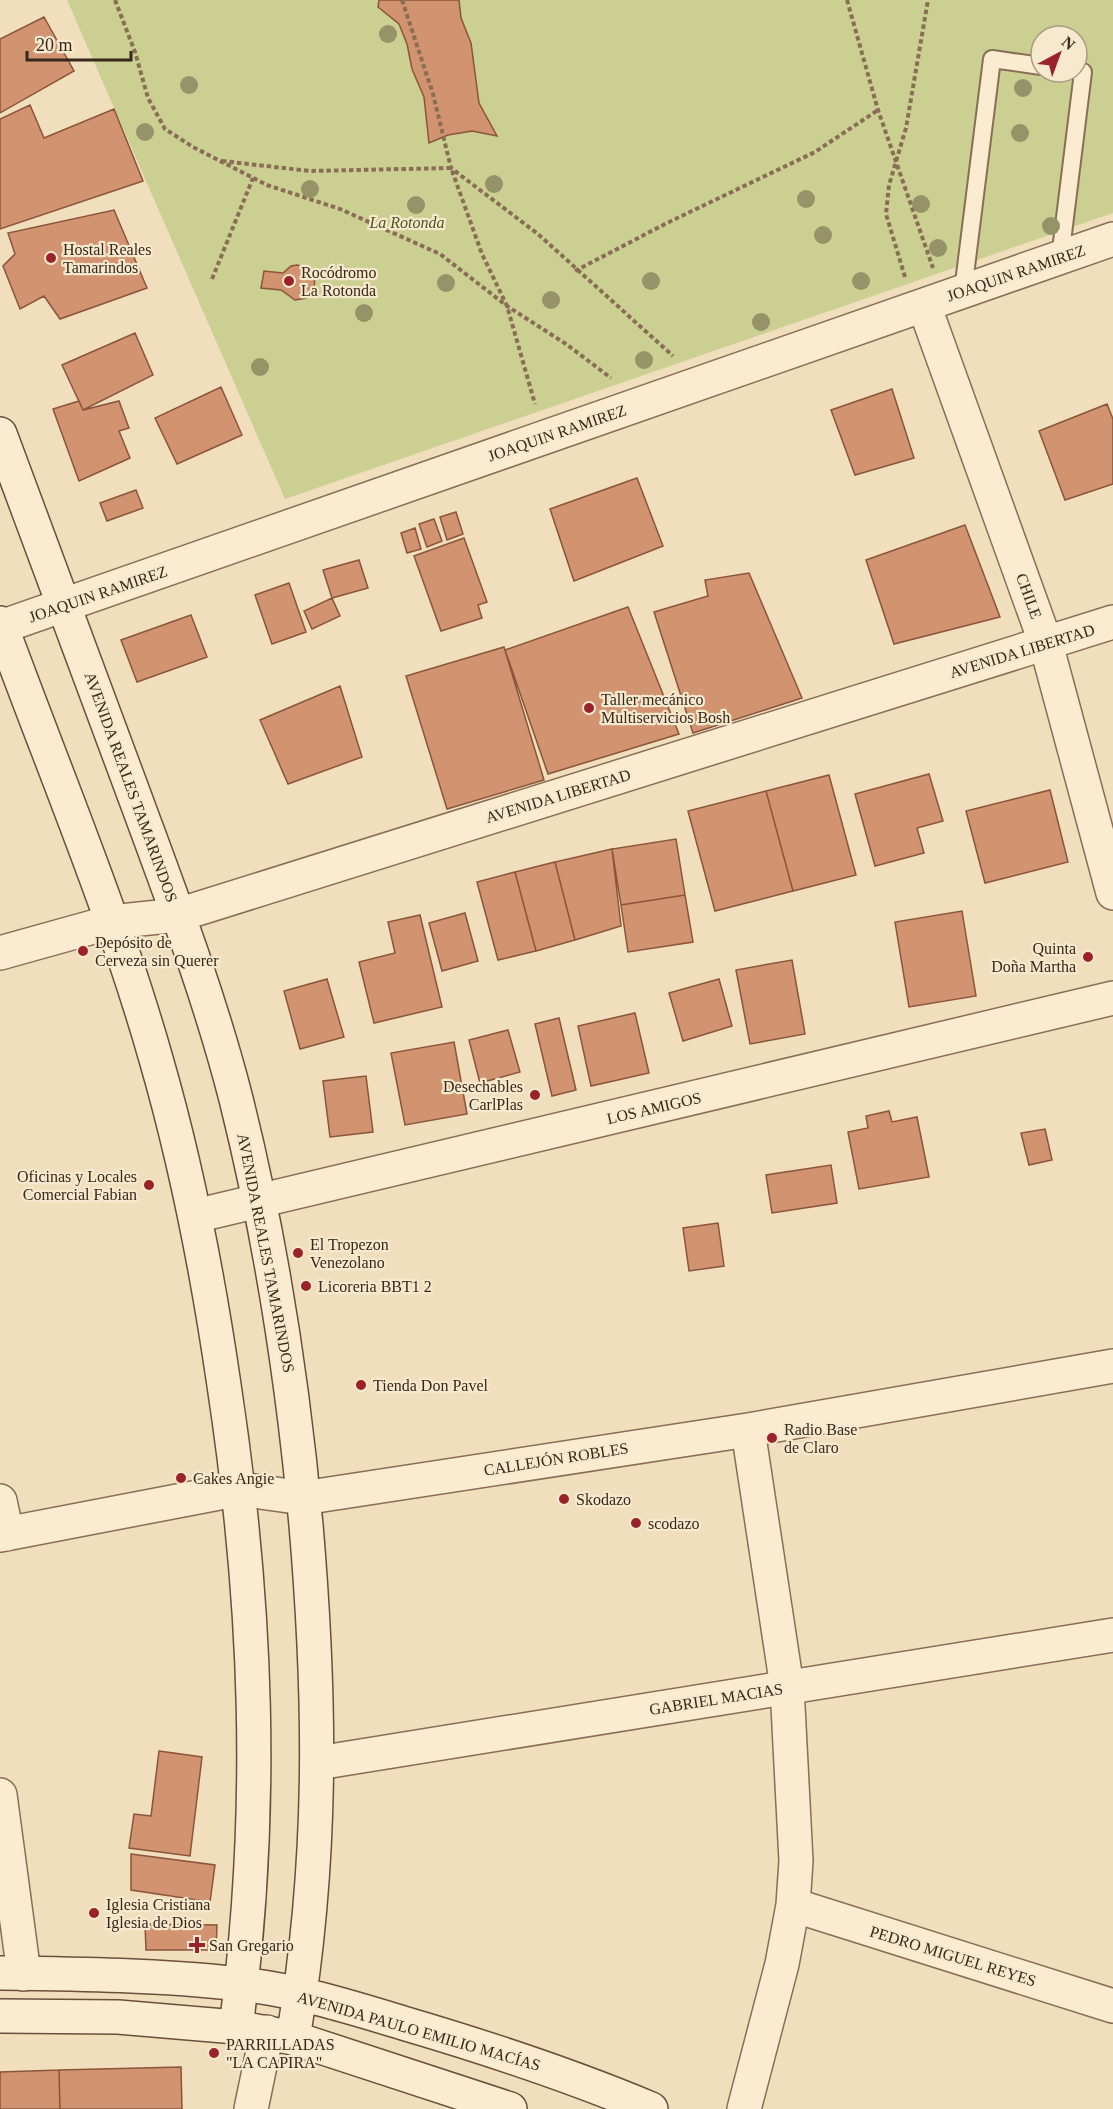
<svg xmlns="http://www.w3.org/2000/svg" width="1113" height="2109" viewBox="0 0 1113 2109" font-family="'Times New Roman',serif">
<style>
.green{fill:#cbcf91;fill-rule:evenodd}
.building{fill:#d19370;stroke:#8a553a;stroke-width:1.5}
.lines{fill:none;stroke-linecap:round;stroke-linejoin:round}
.service-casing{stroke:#896e55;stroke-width:20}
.minor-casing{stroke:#896e55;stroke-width:36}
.secondary-casing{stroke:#6b4f39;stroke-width:36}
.path{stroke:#896e55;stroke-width:4;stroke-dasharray:4.5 3;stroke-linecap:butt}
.service{stroke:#fbecd1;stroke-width:16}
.minor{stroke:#fbecd1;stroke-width:33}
.secondary{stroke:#fbecd1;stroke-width:33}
.tree{fill:#959367}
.poi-dot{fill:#9c2229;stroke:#f7e9cd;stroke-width:2}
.labels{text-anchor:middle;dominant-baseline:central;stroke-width:4.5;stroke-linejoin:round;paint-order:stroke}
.park-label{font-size:16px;font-style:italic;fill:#4b5520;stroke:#f7e9cd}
.poi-label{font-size:16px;fill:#38271b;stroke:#f7e9cd;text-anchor:start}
.street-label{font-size:16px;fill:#38271b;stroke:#f7e9cd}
</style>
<rect width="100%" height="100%" fill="#f0debd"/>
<!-- green -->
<path class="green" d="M67,0H1113V213L285,499ZM1041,36H1077V72H1041Z"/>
<!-- building -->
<path class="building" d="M379,0H459L461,18L471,43L479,103L497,136L472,131L448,135L429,143L424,97L412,69L407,44L399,24L378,7Z
M44,17L74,71L0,113V39Z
M30,105L44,138L114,109L143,181L0,229V119Z
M114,210L147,288L60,319L44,296L20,309L3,266L15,254L8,233Z
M297,265L309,268L315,278L314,289L307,298L295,300L281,290L261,288L264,271L283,273L291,266Z
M135,333L153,375L83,410L62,365Z
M221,387L242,435L177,464L155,418Z
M892,389L914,458L855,475L831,410Z
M79,401L83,410L119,401L129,428L119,431L130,458L79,481L53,409Z
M1107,404L1113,419V484L1065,500L1039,431Z
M637,478L663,546L574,581L550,509Z
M136,490L143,508L107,521L100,503Z
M456,512L463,534L447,540L440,517Z
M434,519L442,541L427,547L419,524Z
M965,525L1000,617L894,644L866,560Z
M415,528L421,549L407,553L401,533Z
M464,538L487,602L478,605L482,618L441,631L414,556Z
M359,560L368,588L332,598L323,570Z
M749,573L802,698L693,733L654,612L708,596L705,580Z
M289,583L306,632L272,644L255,595Z
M332,598L340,616L312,629L304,611Z
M628,607L679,734L548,774L505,650Z
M191,615L207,657L137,682L121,640Z
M504,647L544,780L447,809L406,676Z
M340,686L362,757L288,784L260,720Z
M929,774L943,821L917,828L924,853L875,866L855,794Z
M829,775L856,875L793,891L766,791Z
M1050,790L1068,862L985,883L966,811Z
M766,791L793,891L715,911L688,811Z
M676,839L685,895L621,905L612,849Z
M612,849L621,926L575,940L555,862Z
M555,862L575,940L536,951L515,872Z
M515,872L536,951L498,960L477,882Z
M685,895L693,942L628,952L621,905Z
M962,911L976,996L909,1007L895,922Z
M465,913L478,961L442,971L429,923Z
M420,915L442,1007L374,1023L359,962L395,953L388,922Z
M792,960L805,1034L750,1044L736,970Z
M327,979L344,1037L300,1049L284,991Z
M719,979L732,1026L683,1041L669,993Z
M635,1013L649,1073L591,1086L578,1026Z
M559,1018L576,1090L552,1096L535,1024Z
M508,1030L520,1072L480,1083L469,1040Z
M454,1042L467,1114L405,1125L391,1053Z
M366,1076L373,1132L330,1137L323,1081Z
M889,1111L892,1122L917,1117L929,1177L859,1189L848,1132L868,1128L866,1116Z
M1045,1129L1052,1160L1029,1165L1021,1133Z
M831,1165L837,1203L772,1213L766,1175Z
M718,1223L724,1266L689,1271L683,1228Z
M159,1751L202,1757L190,1856L129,1848L134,1814L151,1816Z
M131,1854L215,1865L210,1902L131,1890Z
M145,1924L217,1925L216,1950H146Z
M181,2067L182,2109H60L59,2070Z
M59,2070L60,2109H0V2072Z"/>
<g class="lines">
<!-- service casing -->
<g class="service-casing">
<path id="service" d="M1060,258L1083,72L1077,71
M963,291L992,59L1041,66"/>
</g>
<!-- minor casing -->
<g class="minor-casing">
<path id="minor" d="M924,305L1046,644L1113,893
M1,627L1113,239
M0,953L111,922L178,915L1113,622
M195,1216L1113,998
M0,1501L7,1534
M0,1535L240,1489L303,1498L748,1430L1113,1366
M318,1763L1113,1635
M0,1795L24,1974
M793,1905L1113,2006
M251,2109L267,2032
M744,2109L782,1964L793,1905L796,1861L787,1687L748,1430"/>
</g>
<!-- secondary casing -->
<g class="secondary-casing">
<path id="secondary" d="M0,434C46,556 91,678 136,800C172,898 210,997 236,1099C271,1239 293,1382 306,1525C321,1701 323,1863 293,2038
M0,623C53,768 114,911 156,1059C187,1166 208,1275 224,1385C257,1603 265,1808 236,2027
M0,1973C80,1974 161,1975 240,1984C296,1990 350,2007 403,2023C488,2048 570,2075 651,2109
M0,2016L118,2017L236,2027L293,2038L510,2109"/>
</g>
<!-- path -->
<path class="path" d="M115,0L135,52L148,98L165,129L193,147L267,185L340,209L440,254L507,306L566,344L611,378
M402,0L433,94L451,168L538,234L673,356
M847,0L878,110L933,268
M222,161L310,171L451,168L482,254L507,306L535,404
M575,271L667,223L815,152L878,110
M905,277L886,214L889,185L906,128L928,0
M212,279L253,178"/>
<!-- service -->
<use href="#service" class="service"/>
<!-- minor -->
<use href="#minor" class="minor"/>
<!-- secondary -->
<use href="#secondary" class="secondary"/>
</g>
<!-- trees -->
<g class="tree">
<circle cx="388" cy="34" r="9"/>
<circle cx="189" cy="85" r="9"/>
<circle cx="1023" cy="88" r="9"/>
<circle cx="145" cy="132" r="9"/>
<circle cx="1020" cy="133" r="9"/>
<circle cx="494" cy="184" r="9"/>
<circle cx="310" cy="189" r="9"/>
<circle cx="806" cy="199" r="9"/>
<circle cx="921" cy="204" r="9"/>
<circle cx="416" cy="205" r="9"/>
<circle cx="1051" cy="226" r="9"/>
<circle cx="823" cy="235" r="9"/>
<circle cx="938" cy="248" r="9"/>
<circle cx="651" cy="281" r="9"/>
<circle cx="861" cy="281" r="9"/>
<circle cx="446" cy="283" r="9"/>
<circle cx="551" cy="300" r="9"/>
<circle cx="364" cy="313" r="9"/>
<circle cx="761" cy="322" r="9"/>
<circle cx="644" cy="360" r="9"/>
<circle cx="260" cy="367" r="9"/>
</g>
<!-- markers -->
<g class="poi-dot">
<circle cx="51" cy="258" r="6"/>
<circle cx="289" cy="281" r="6"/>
<circle cx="589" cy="708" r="6"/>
<circle cx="83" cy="951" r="6"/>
<circle cx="1088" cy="957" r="6"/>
<circle cx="535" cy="1095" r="6"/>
<circle cx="149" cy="1185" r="6"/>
<circle cx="298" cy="1253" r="6"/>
<circle cx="306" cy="1286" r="6"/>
<circle cx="361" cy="1385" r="6"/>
<circle cx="772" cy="1438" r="6"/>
<circle cx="181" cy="1478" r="6"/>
<circle cx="564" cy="1499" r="6"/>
<circle cx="636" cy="1523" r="6"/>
<circle cx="94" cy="1913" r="6"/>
<path d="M194 1936h6v6h6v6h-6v6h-6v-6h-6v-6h6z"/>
<circle cx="214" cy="2053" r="6"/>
</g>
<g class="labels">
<!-- park labels -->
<g class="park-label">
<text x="407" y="222">La Rotonda</text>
</g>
<!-- poi labels -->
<g class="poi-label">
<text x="63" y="249">Hostal Reales<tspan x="63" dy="18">Tamarindos</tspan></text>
<text x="301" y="272">Rocódromo<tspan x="301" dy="18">La Rotonda</tspan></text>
<text x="601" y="699">Taller mecánico<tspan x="601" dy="18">Multiservicios Bosh</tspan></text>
<text x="95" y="942">Depósito de<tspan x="95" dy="18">Cerveza sin Querer</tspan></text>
<text x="1076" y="948" text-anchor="end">Quinta<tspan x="1076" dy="18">Doña Martha</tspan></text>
<text x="523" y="1086" text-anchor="end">Desechables<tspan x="523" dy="18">CarlPlas</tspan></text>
<text x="137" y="1176" text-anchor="end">Oficinas y Locales<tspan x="137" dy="18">Comercial Fabian</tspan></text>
<text x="310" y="1244">El Tropezon<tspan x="310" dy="18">Venezolano</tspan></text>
<text x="318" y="1286">Licoreria BBT1 2</text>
<text x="373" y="1385">Tienda Don Pavel</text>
<text x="784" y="1429">Radio Base<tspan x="784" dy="18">de Claro</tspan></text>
<text x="193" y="1478">Cakes Angie</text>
<text x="576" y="1499">Skodazo</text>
<text x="648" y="1523">scodazo</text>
<text x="106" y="1904">Iglesia Cristiana<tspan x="106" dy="18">Iglesia de Dios</tspan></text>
<text x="209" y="1945">San Gregario</text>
<text x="226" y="2044">PARRILLADAS<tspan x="226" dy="18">"LA CAPIRA"</tspan></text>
</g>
<!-- street labels -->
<g class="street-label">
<text transform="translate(1016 273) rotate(-19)">JOAQUIN RAMIREZ</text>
<text transform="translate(557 433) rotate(-19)">JOAQUIN RAMIREZ</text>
<text transform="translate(98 594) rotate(-19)">JOAQUIN RAMIREZ</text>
<text transform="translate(1029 596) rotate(70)">CHILE</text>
<text transform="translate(1022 651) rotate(-17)">AVENIDA LIBERTAD</text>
<text transform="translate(131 787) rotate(70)">AVENIDA REALES TAMARINDOS</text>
<text transform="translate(558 796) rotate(-17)">AVENIDA LIBERTAD</text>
<text transform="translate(654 1108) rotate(-13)">LOS AMIGOS</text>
<text transform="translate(266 1253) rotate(79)">AVENIDA REALES TAMARINDOS</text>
<text transform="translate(556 1459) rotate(-9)">CALLEJÓN ROBLES</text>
<text transform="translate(716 1699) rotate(-9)">GABRIEL MACIAS</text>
<text transform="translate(953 1956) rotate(17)">PEDRO MIGUEL REYES</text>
<text transform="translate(419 2031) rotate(16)">AVENIDA PAULO EMILIO MACÍAS</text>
</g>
</g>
<!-- north arrow -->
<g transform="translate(1059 54) rotate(41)"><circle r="28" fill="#f7e9cd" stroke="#ab9b86" stroke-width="1.5"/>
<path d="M0-4.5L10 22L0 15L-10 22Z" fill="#9c2229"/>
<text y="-9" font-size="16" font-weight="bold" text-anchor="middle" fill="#38271b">N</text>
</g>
<!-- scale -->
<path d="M27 51v9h104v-9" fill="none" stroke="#38271b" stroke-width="3"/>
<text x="36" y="51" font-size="18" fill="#38271b" stroke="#f7e9cd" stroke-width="4.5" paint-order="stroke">20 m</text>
</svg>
